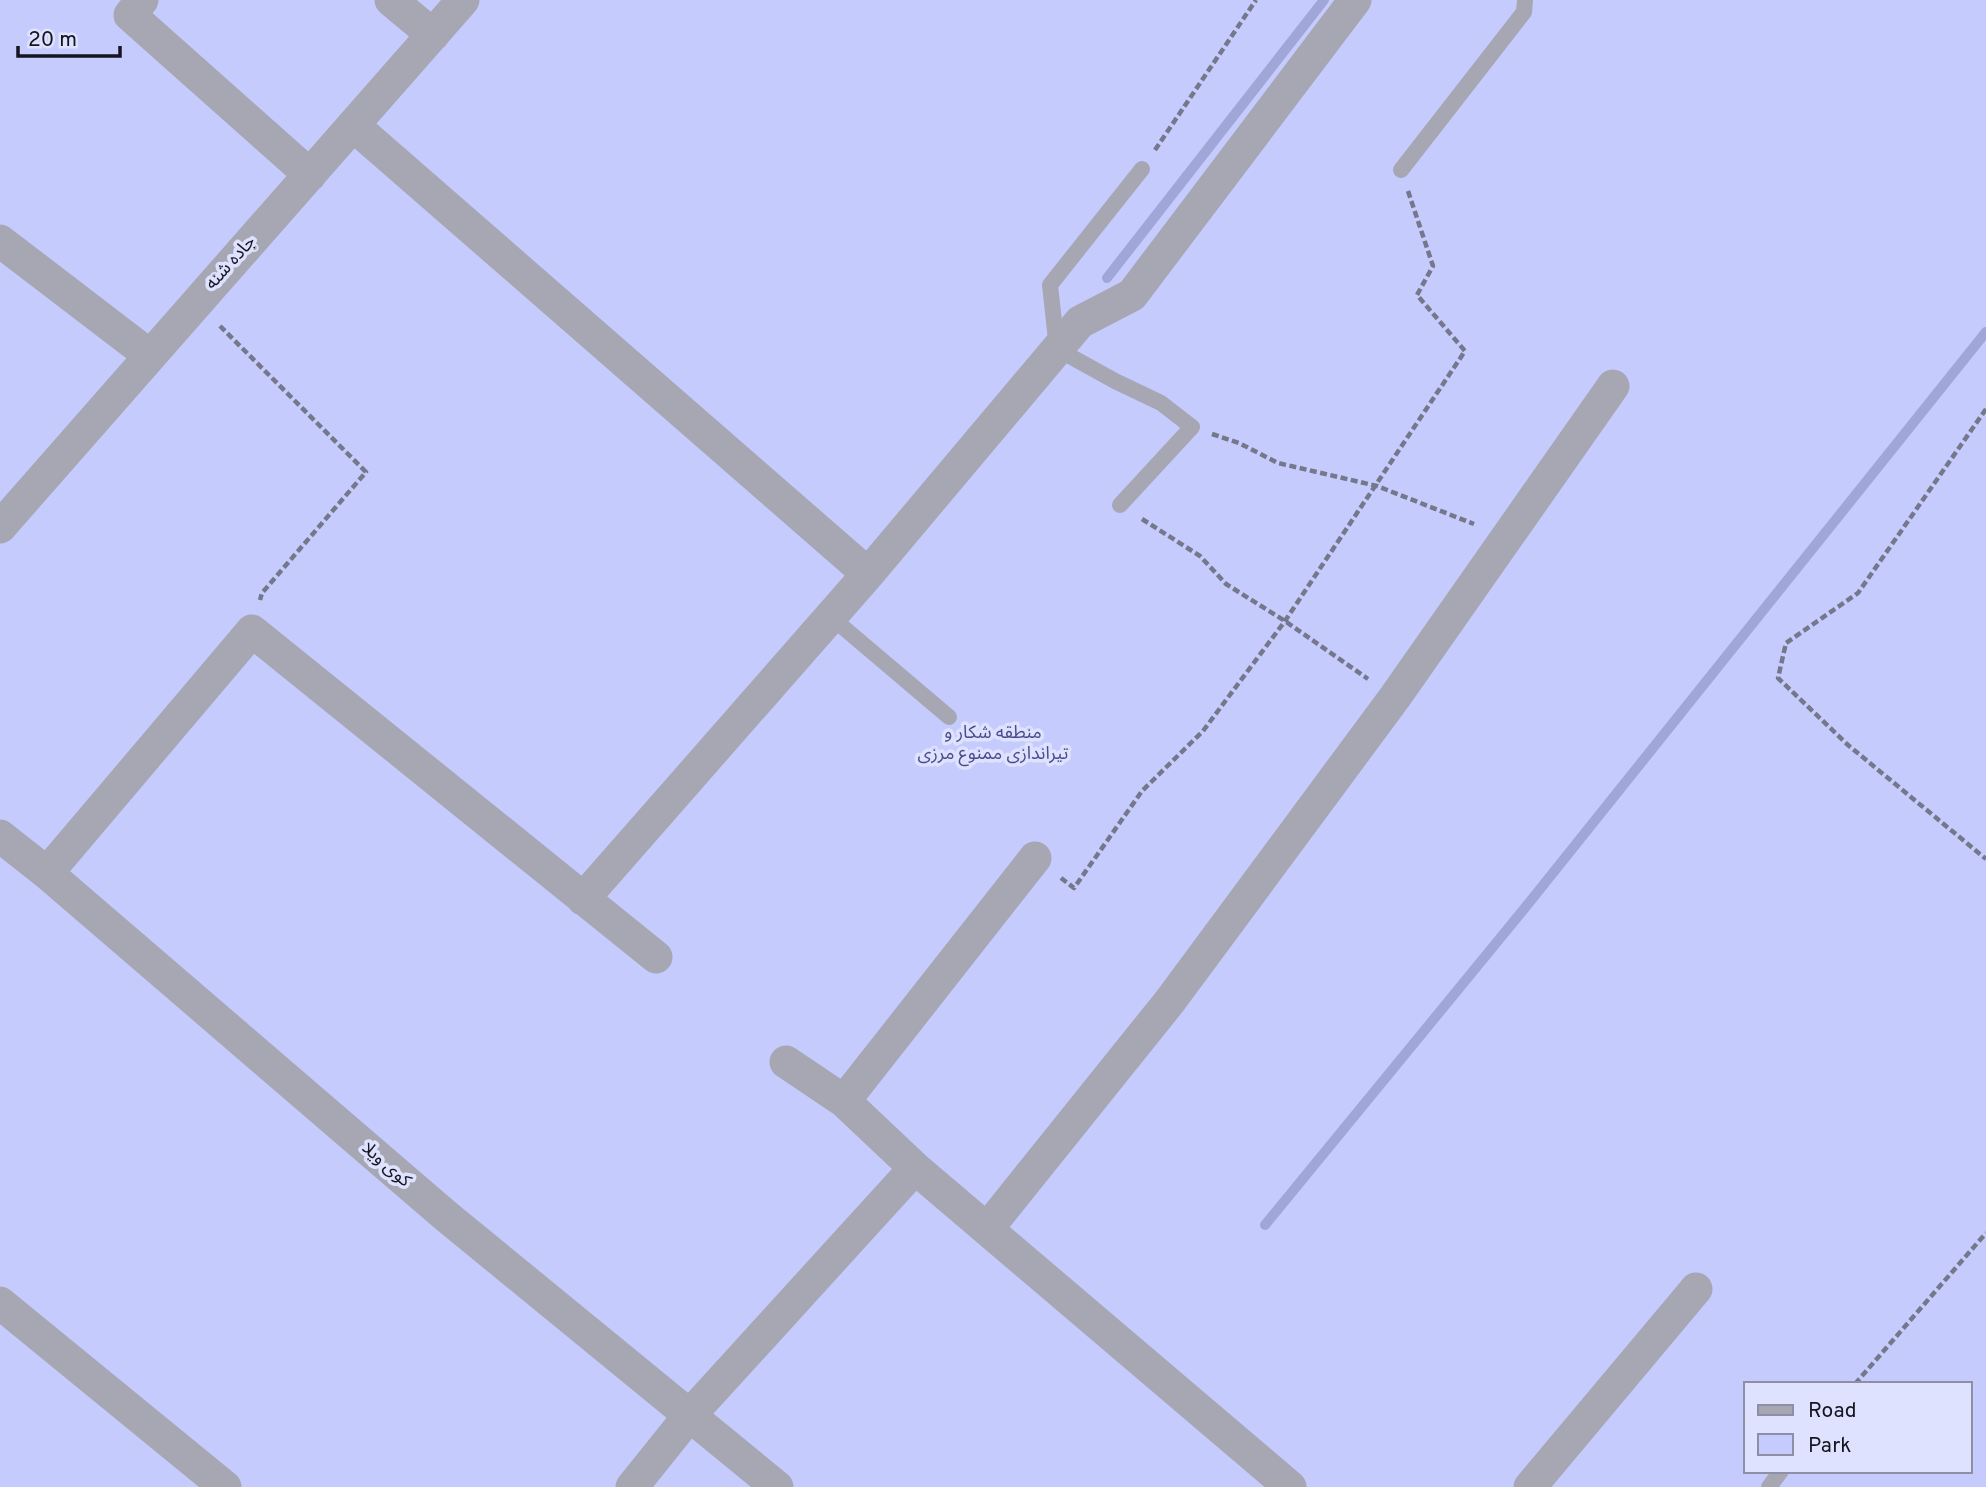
<svg xmlns="http://www.w3.org/2000/svg" width="1986" height="1487" viewBox="0 0 1986 1487" font-family="Overpass,'Noto Sans Arabic',sans-serif">
<style>
.green{fill:#c5cbfd;fill-rule:evenodd}
.lines{fill:none;stroke-linecap:round;stroke-linejoin:round}
.stream{stroke:#a1a6d8;stroke-width:10}
.path{stroke:#75778a;stroke-width:4.5;stroke-dasharray:7 3.5;stroke-linecap:butt}
.lane{stroke:#a6a7b3;stroke-width:16}
.street{stroke:#a6a7b3;stroke-width:33}
.labels{text-anchor:middle;dominant-baseline:central;stroke-width:7;stroke-linejoin:round;paint-order:stroke}
.street-label{font-size:18px;fill:#14151f;stroke:#dee2fe}
.park-label{font-size:18px;fill:#4a4c8c;stroke:#dee2fe}
</style>
<rect width="100%" height="100%" fill="#dee2fe"/>
<!-- green -->
<path class="green" d="M0,0H1986V1487H0ZM1746,1384H1970V1471H1746Z"/>
<g class="lines">
<!-- stream -->
<path class="stream" d="M1107,278L1324,0
M1265,1225L1524,909L1986,332"/>
<!-- path -->
<path class="path" d="M1155,150L1256,0
M220,326L366,472L262,593L260,600
M1986,409L1858,593L1786,643L1778,678L1848,745L1986,859
M1212,434L1239,443L1278,463L1377,486L1474,524
M1142,519L1200,556L1226,584L1285,621L1368,679
M1061,878L1074,888L1142,791L1203,731L1285,621L1465,351L1417,295L1433,266L1408,191
M1855,1384L1986,1233"/>
<!-- lane -->
<path class="lane" d="M1401,170L1524,12L1525,0
M1120,505L1192,427L1161,403L1115,381L1057,349L1050,285L1142,169
M831,617L949,717
M1769,1487L1781,1471"/>
<!-- street -->
<path class="street" d="M142,0L130,15L310,175
M391,0L433,35
M354,126L868,574
M0,241L149,355
M0,527L463,0
M0,836L47,873L446,1216L777,1487
M47,873L252,631L656,957
M583,899L868,574L1080,322L1132,295L1355,0
M786,1062L844,1101L915,1168L1290,1487
M844,1101L1035,858
M987,1229L1170,1001L1395,697L1613,386
M0,1303L225,1487
M632,1487L689,1416L915,1168
M1530,1487L1696,1289"/>
</g>
<g class="labels">
<!-- street labels -->
<g class="street-label">
<text transform="translate(231 263) rotate(-48)">جاده شنه</text>
<text transform="translate(386 1165) rotate(41)">کوی ویلا</text>
</g>
<!-- park labels -->
<g class="park-label">
<text x="993" y="733">منطقه شکار و<tspan x="993" dy="21">تیراندازی ممنوع مرزی</tspan></text>
</g>
</g>
<!-- legend -->
<rect x="1744" y="1382" width="228" height="91" fill="#dee2fe" stroke="#8d90a5" stroke-width="2"/>
<rect x="1758" y="1405" width="35" height="10" fill="#a6a7b3" stroke="#8d90a5" stroke-width="2"/>
<text x="1808" y="1417" font-size="21" fill="#14151f">Road</text>
<rect x="1758" y="1434" width="35" height="21" fill="#c5cbfd" stroke="#8d90a5" stroke-width="2"/>
<text x="1808" y="1452" font-size="21" fill="#14151f">Park</text>
<!-- scale -->
<path d="M18 46v10h102v-10" fill="none" stroke="#14151f" stroke-width="3.5"/>
<text x="28" y="46" font-size="21" fill="#14151f" stroke="#dee2fe" stroke-width="5" paint-order="stroke">20 m</text>
</svg>
